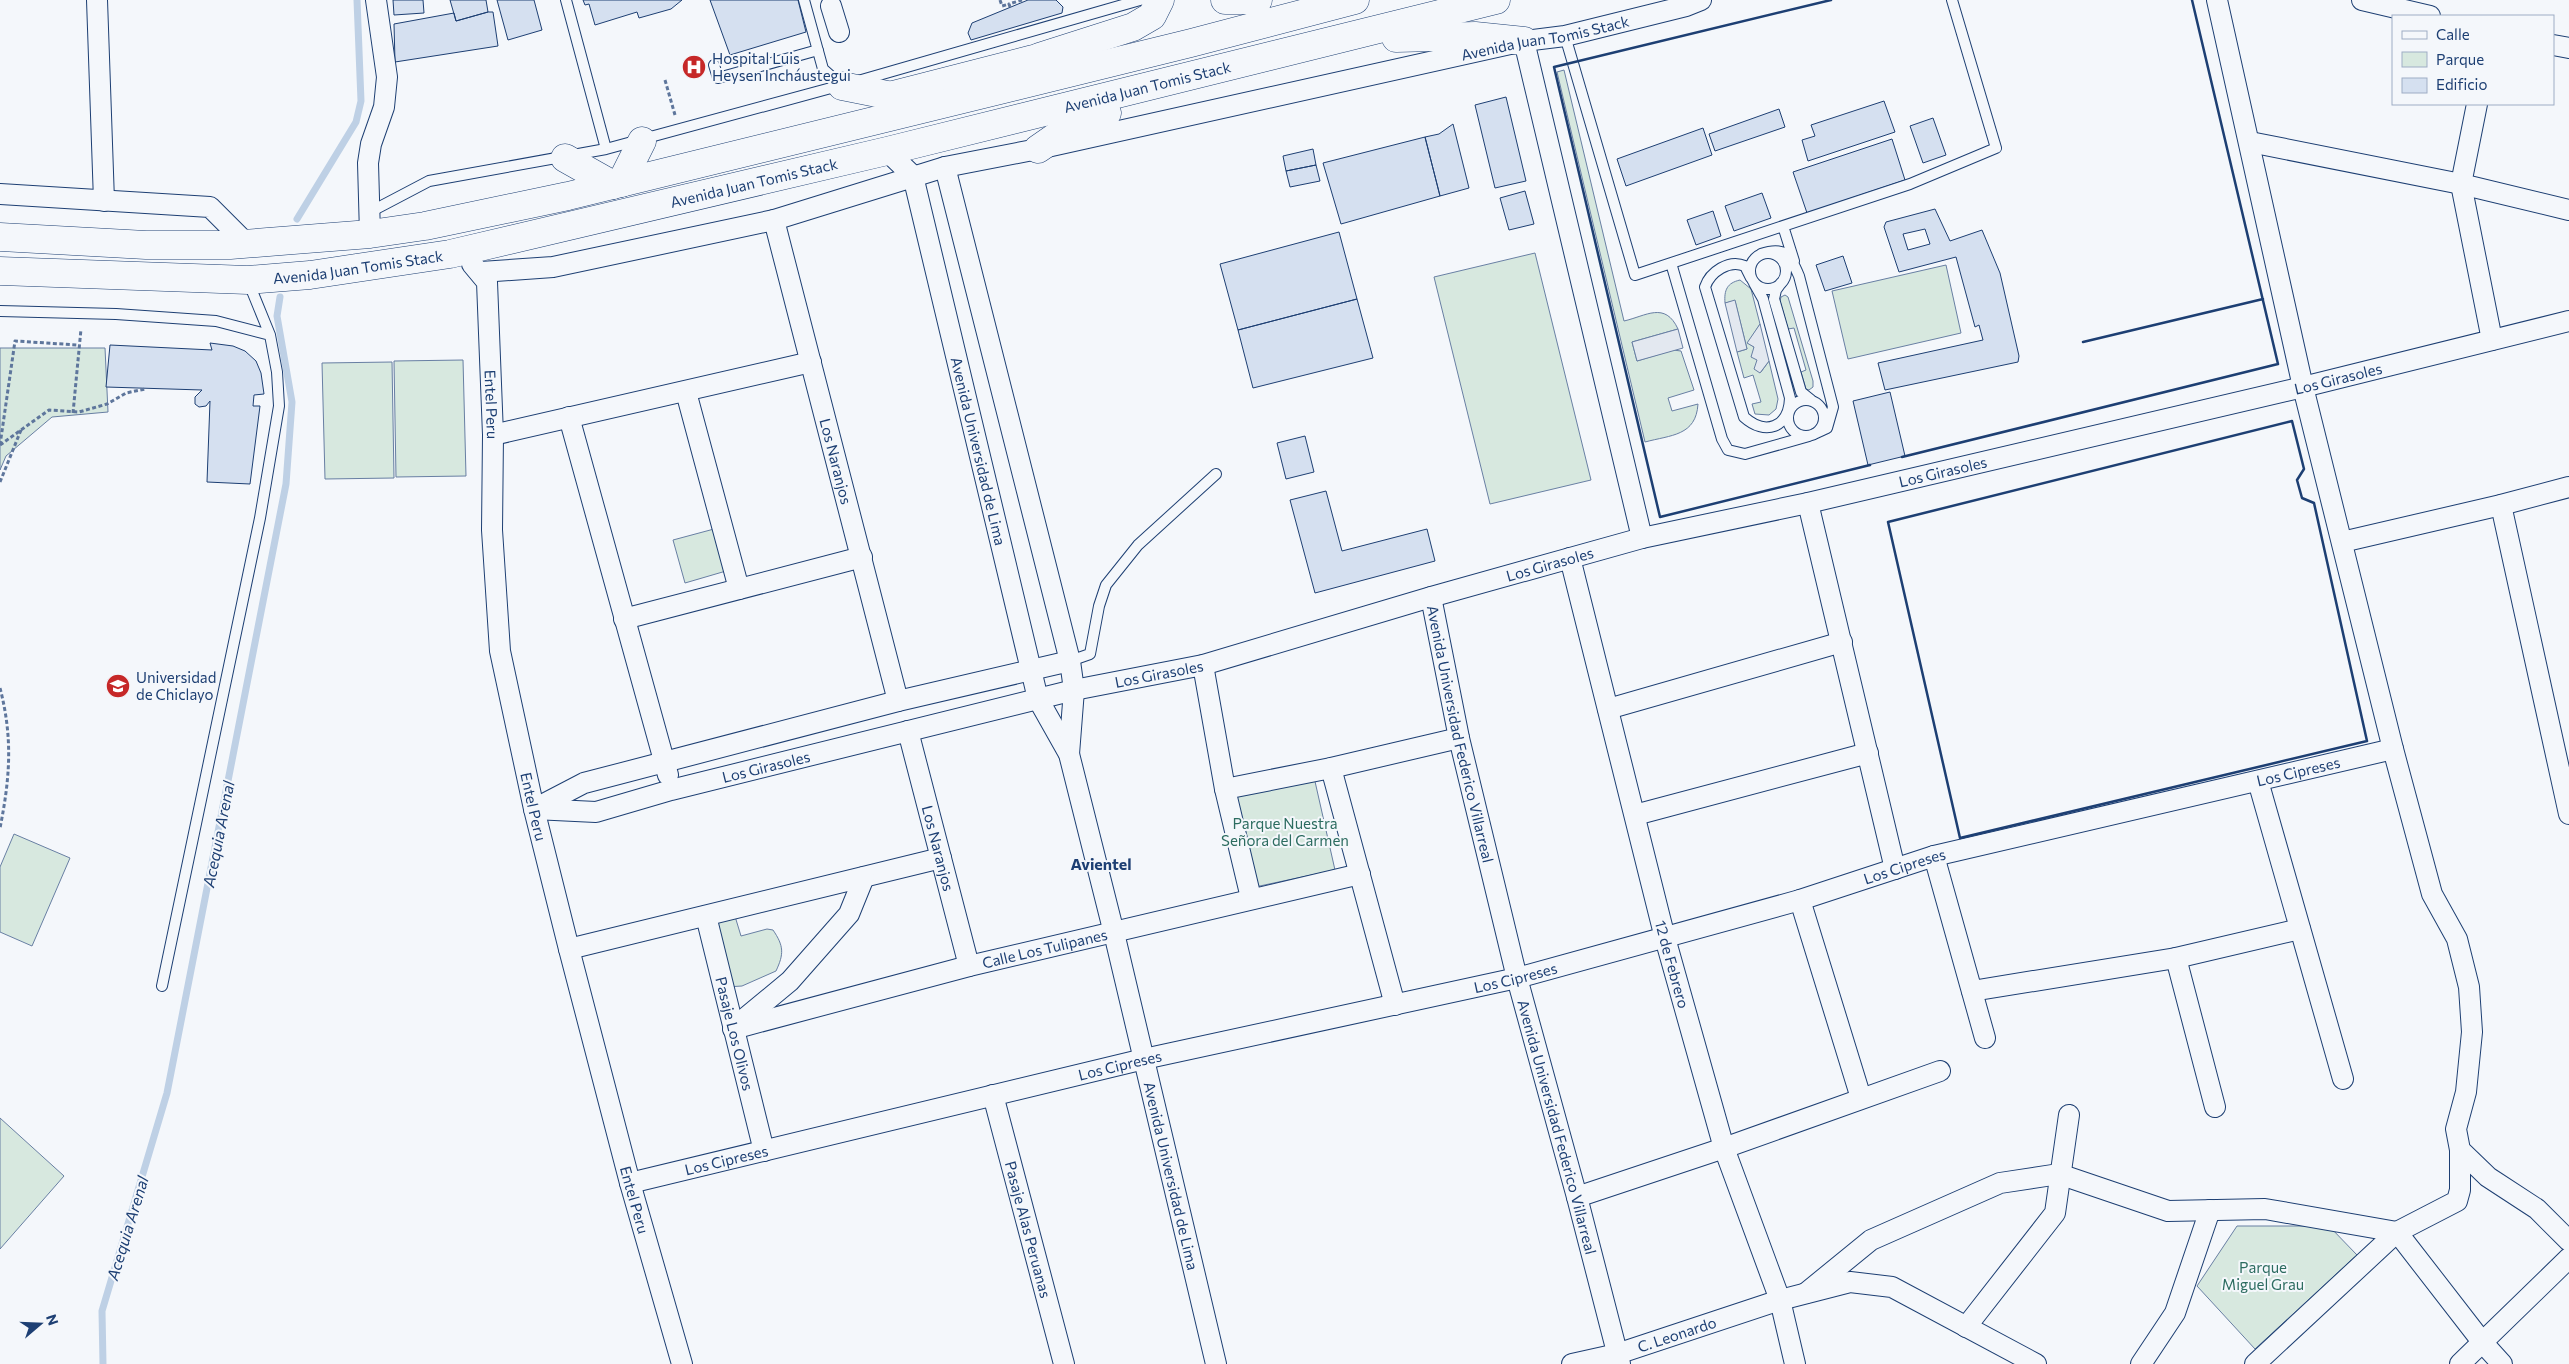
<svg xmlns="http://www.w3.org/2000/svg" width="2569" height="1364" viewBox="0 0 2569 1364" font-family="Commissioner,sans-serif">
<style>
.green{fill:#d7e8df;stroke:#687fa3}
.parking{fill:#e3e8f0;stroke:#687fa3}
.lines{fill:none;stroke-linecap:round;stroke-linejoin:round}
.stream{stroke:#bed0e5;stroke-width:7}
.building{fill:#d5e0f0;stroke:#1d3f73;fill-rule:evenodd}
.lane-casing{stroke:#1d3f73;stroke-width:12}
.street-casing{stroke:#1d3f73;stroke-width:22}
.primary-casing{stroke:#1d3f73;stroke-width:29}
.path{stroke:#5e769c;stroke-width:3;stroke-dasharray:4 2.5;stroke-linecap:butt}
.lane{stroke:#f4f7fb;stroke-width:10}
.street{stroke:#f4f7fb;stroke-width:20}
.primary{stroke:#f4f7fb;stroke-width:28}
.wall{stroke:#1d3f73;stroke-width:2.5}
.labels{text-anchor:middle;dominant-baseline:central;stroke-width:4;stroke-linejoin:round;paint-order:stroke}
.street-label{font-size:15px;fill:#1d3f73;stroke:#f4f7fb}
.poi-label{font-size:15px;fill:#1d3f73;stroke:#f4f7fb;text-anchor:start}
.park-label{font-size:15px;fill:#2c6c60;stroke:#f4f7fb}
.water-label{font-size:16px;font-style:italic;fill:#1d3f73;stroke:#f4f7fb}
.neighbourhood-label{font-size:16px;font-weight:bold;fill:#1d3f73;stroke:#f4f7fb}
</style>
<rect width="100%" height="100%" fill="#f4f7fb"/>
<!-- green -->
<path class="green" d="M1564,70L1624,321C1646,316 1665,301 1678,329L1632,342L1637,361L1673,350L1681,351L1694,390L1668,398L1672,411L1698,404C1696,436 1671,435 1645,442L1557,72Z
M1535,253L1591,480L1490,504L1434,277Z
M1946,265L1961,333L1848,359L1832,291Z
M1740,280L1751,289L1760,324L1748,343L1754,347L1761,372L1769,361L1778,399L1776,409L1769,415L1755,414L1752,404L1761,402L1753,375L1744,378L1737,352L1747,349L1735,301L1725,303C1724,290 1727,283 1740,280Z
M1785,295L1788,297L1813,381V387L1809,390L1806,389L1801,372L1806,370L1794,328L1788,329L1780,301L1781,297Z
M0,348H105L108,412L52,417L6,456L0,470Z
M463,360L466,476L396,477L394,361Z
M392,362L394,478L325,479L322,363Z
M714,529L726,571L685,583L673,540Z
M1314,777L1335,870L1255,887L1235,794Z
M14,834L70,858L32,946L0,932V867Z
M734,913L741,936L767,929L773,930C784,946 784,954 776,971L742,986L726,987L709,918Z
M0,1118L64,1176L0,1249Z
M2237,1226H2329L2357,1255L2255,1349L2197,1286Z"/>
<!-- parking -->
<path class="parking" d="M1735,300L1747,349L1737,352L1725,303Z
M1760,324L1769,361L1760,373L1754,369L1757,360L1751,357L1754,347L1747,343Z
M1678,329L1683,348L1637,361L1632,342Z"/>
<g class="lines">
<!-- stream -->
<path class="stream" d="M297,219L356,122L361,101L357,0
M103,1364L102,1311L167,1093L286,484L292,402L277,316L280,297"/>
</g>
<!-- building -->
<path class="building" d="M393,0H423L424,13L394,15Z
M450,0H486L488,12L456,21Z
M497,0H534L542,30L508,40Z
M583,0H682L671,9L639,18L637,12L595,25L589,4L585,5Z
M710,0H798L806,32L730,55Z
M1028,0H1056L1063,7L1062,13L971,40L968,33L972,23Z
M488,12H493L498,46L395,62L394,24L454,13L456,21Z
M1506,97L1526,181L1495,188L1475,105Z
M1884,101L1895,132L1808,161L1802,140L1815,136L1811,125Z
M1779,109L1785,127L1715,151L1709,134Z
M1933,118L1946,155L1923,163L1910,126Z
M1453,124L1469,188L1440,196L1425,137L1439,134Z
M1703,128L1712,155L1626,186L1617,159Z
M1425,137L1440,196L1341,224L1323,163Z
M1892,139L1905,180L1807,213L1793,172Z
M1313,149L1316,165L1286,171L1283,156Z
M1316,165L1320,181L1290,187L1286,171Z
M1525,191L1534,224L1509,230L1500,198Z
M1762,193L1771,218L1734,231L1725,206Z
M1935,209L1950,241L1982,230L2000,273L2019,356L2018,362L1885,390L1878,363L1983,340L1979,325L1975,327L1956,257L1899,272L1884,227L1886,222ZM1925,229L1930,244L1908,250L1903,234Z
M1713,211L1721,236L1696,245L1687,220Z
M1339,232L1357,299L1238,330L1220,264Z
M1843,256L1852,283L1825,291L1816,265Z
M1357,299L1373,358L1253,388L1238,330Z
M210,343L233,346L245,351L256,361L261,373L264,394L254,395L253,406H260L250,484L207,482L210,401L206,406L199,407L195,404V397L202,390L106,387L110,345L212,350Z
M1890,392L1905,456L1868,465L1853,401Z
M1305,436L1314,472L1286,479L1277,443Z
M1326,491L1342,551L1427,529L1435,561L1315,593L1290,500Z"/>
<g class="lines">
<!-- lane casing -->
<g class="lane-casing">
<path id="lane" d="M566,0L606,149
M804,0L823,69L841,85
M1565,36L1635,275L1910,184L1996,148L1952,0
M714,65L718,78L818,50
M858,81L1140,0
M370,212L429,181L606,149L842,85
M1783,226L1794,261
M1750 271a18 18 0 1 1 36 0a18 18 0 1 1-36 0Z
M1761,254C1785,246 1790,255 1799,276L1833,407L1827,428L1814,434
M1671,263L1722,439L1728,450L1745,454L1809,436
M1751,278L1745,266C1729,259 1710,272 1705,287L1744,417C1765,436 1789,428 1790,398L1763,299L1754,283
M1781,283L1776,290L1774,299L1801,392L1811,400
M0,311L116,314L216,321L270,335
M1788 418a18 18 0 1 1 36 0a18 18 0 1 1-36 0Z
M1070,661L1090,654L1099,606L1106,585L1138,545L1216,474
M162,986L260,518L279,406L277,372L270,335L248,281"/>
</g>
<!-- street casing -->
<g class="street-casing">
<g id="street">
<path d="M97,0L104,201"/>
<path d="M2217,0L2303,387L2393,749L2432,894L2457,939L2469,987L2472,1032L2466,1092L2456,1129L2460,1150L2488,1177L2537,1209L2569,1241"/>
<path d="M2362,0L2430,16"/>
<path d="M831,6L839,32"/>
<path d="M1524,41L1642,538"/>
<path d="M2553,45L2569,48"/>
<path d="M2477,104L2461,184L2492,340"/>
<path d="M2250,142L2461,184L2569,210"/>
<path id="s1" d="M887,151L913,176L1038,699L1069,754L1114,933L1216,1364"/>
<path d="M945,167L1070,661L1074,690L1069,754"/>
<path d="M0,194L210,207L247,244"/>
<path id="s2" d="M774,220L898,701"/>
<path d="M370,234L368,163L371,144L384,107L387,77L376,0"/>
<path id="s3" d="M472,264L487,282L493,435L492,530L500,651L534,809L569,949L630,1183L682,1364"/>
<path id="s4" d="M481,272L553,267L774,220L945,167L1038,149L1524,41L1565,36L1686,6L1701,0"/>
<path d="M686,392L739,589"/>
<path d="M569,417L668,775"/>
<path d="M493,435L811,362"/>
<path d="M1808,503L1895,869"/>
<path d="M2501,505L2569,814"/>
<path d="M2342,542L2501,505L2569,487"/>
<path id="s5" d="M1570,558L1665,938L1724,1148L1780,1300L1795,1364"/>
<path id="s6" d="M1431,597L1459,738L1517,978L1577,1197L1620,1364"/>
<path d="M624,619L862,557"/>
<path d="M1203,665L1225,789L1251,898"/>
<path d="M1608,709L1842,642"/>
<path id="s7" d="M908,731L969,966"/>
<path d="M1331,768L1395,1005"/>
<path d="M2258,781L2343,1079"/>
<path d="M1225,789L1331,768L1459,738"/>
<path d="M536,808L584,783L898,701L1070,661"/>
<path id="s8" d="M534,809L596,812L671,790L1074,690L1203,665L1431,597L1642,538L1808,503L2303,387L2569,321"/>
<path d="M1635,815L1868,753"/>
<path d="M1934,856L1985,1038"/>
<path d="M1800,900L1861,1098"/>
<path id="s9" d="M706,916L764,1151"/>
<path d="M569,949L941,858"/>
<path d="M2176,958L2215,1107"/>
<path d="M1972,991L2176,958L2300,929"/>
<path d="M738,1024L790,981L849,914L864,877"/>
<path id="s10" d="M733,1029L969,966L1360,874"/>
<path id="s11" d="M993,1095L1064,1364"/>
<path id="s12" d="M630,1183L1144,1059L1517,978L1800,900L1934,856L2393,749"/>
<path d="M1577,1197L1724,1148L1940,1071"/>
<path d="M1806,1293L1871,1240L2000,1183L2059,1174L2168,1211L2265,1209L2397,1232L2483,1343L2502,1364"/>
<path d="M1966,1327L2055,1213L2069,1115"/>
<path id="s13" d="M1572,1364L1617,1354L1780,1300L1850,1282L1892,1287L2036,1364"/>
<path d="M2141,1364L2175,1313L2210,1210"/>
<path d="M2255,1364L2397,1232L2457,1201L2460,1190V1150"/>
<path d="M2460,1364L2569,1258"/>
</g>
</g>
<!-- primary casing -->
<g class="primary-casing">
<g id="primary">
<path d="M1225,0H1258"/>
<path d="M1396,38L1475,36L1524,41"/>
<path d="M842,86L912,100"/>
<path d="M1005,86L1039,57L1133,27L1152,16L1160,0"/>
<path d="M893,95L1033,59"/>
<path d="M1038,149L1077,122L1107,113"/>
<path d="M565,158L613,185"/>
<path d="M621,183L642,141"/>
<path d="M0,237L146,245H230L370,234L425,226L568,196L1191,43L1355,0"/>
<path id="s14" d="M0,271L248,280L310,275L450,254L887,151L1496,0"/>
</g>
</g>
<!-- path -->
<path class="path" d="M1000,0L1002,6L1009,4
M1010,7L1009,4L1022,0
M665,80L675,115
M73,413L81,329
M0,445L15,341L78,345
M0,445L49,410L79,412L107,404L126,393L145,389
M0,482L21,430
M0,688C13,738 10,778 0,828"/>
<!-- lane -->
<use href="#lane" class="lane"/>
<!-- street -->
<use href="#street" class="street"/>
<!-- primary -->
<use href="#primary" class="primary"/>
<!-- wall -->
<path class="wall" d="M1831,0L1554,67L1660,517L1870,465
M2083,342L2263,299
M2292,421L2304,469L2297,480L2302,498L2314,503L2367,741L1960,838L1888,522Z
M1902,457L2278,364L2192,0"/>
</g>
<!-- icons -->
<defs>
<g id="hospital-disc" transform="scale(1.25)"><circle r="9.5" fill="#c62828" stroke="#f4f7fb"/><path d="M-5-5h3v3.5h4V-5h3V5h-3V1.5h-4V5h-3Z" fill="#fff"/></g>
<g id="university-disc" transform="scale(1.25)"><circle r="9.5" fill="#c62828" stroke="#f4f7fb"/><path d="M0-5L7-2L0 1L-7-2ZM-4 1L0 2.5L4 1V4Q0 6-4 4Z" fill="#fff"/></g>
</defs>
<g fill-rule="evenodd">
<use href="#hospital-disc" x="694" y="67"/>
<use href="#university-disc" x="118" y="686"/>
</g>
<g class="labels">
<!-- street labels -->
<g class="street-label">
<text stroke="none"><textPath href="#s4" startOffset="1091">Avenida Juan Tomis Stack</textPath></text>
<text stroke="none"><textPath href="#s14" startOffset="1169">Avenida Juan Tomis Stack</textPath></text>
<text stroke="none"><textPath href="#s14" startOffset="764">Avenida Juan Tomis Stack</textPath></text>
<text stroke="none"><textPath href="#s14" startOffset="359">Avenida Juan Tomis Stack</textPath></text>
<text stroke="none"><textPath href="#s8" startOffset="1858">Los Girasoles</textPath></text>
<text stroke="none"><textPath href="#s3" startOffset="146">Entel Peru</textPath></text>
<text stroke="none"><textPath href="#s1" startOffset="319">Avenida Universidad de Lima</textPath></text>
<text stroke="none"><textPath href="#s2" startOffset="249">Los Naranjos</textPath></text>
<text stroke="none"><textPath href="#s8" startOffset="1452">Los Girasoles</textPath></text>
<text stroke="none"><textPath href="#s8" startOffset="1048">Los Girasoles</textPath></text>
<text stroke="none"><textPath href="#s8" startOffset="642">Los Girasoles</textPath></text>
<text stroke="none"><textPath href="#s6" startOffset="140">Avenida Universidad Federico Villarreal</textPath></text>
<text stroke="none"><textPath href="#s8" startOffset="238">Los Girasoles</textPath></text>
<text stroke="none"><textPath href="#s12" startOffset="1719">Los Cipreses</textPath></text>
<text stroke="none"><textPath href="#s3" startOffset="552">Entel Peru</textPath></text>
<text stroke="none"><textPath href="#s7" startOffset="121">Los Naranjos</textPath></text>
<text stroke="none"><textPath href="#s12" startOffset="1314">Los Cipreses</textPath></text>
<text stroke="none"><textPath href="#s10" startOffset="322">Calle Los Tulipanes</textPath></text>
<text stroke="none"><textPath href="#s5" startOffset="419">12 de Febrero</textPath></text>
<text stroke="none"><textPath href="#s12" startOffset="909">Los Cipreses</textPath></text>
<text stroke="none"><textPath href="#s9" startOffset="121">Pasaje Los Olivos</textPath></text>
<text stroke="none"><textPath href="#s12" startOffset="504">Los Cipreses</textPath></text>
<text stroke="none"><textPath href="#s6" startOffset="545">Avenida Universidad Federico Villarreal</textPath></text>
<text stroke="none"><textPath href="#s12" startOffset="99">Los Cipreses</textPath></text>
<text stroke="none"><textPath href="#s1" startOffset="1071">Avenida Universidad de Lima</textPath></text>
<text stroke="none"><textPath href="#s3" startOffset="958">Entel Peru</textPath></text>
<text stroke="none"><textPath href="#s11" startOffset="139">Pasaje Alas Peruanas</textPath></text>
<text stroke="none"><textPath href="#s13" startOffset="109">C. Leonardo</textPath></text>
</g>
<!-- poi labels -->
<g class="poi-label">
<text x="712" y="58">Hospital Luis<tspan x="712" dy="17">Heysen Incháustegui</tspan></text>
<text x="136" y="677">Universidad<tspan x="136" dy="17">de Chiclayo</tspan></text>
</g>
<!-- park labels -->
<g class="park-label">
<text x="1285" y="823">Parque Nuestra<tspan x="1285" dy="17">Señora del Carmen</tspan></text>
<text x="2263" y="1267">Parque<tspan x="2263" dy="17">Miguel Grau</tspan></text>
</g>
<!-- water labels -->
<g class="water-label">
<text transform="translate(218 834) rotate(-79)">Acequia Arenal</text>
<text transform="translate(127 1228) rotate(-73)">Acequia Arenal</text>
</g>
<!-- neighbourhood labels -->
<g class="neighbourhood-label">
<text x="1101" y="863">Avientel</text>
</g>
</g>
<!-- legend -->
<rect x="2392" y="15" width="162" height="90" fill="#f4f7fb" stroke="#9eadc5"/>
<rect x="2402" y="31" width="25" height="8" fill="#f4f7fb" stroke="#9eadc5"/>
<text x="2436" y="40" font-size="15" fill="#1d3f73">Calle</text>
<rect x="2402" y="52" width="25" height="15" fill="#d7e8df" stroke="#9eadc5"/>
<text x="2436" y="65" font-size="15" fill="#1d3f73">Parque</text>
<rect x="2402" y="78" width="25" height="15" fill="#d5e0f0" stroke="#9eadc5"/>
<text x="2436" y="90" font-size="15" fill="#1d3f73">Edificio</text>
<!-- north arrow -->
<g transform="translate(40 1324) rotate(71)" stroke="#f4f7fb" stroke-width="4" paint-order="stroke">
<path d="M0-4L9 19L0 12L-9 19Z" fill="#1d3f73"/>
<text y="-8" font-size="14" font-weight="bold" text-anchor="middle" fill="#1d3f73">N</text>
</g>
</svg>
